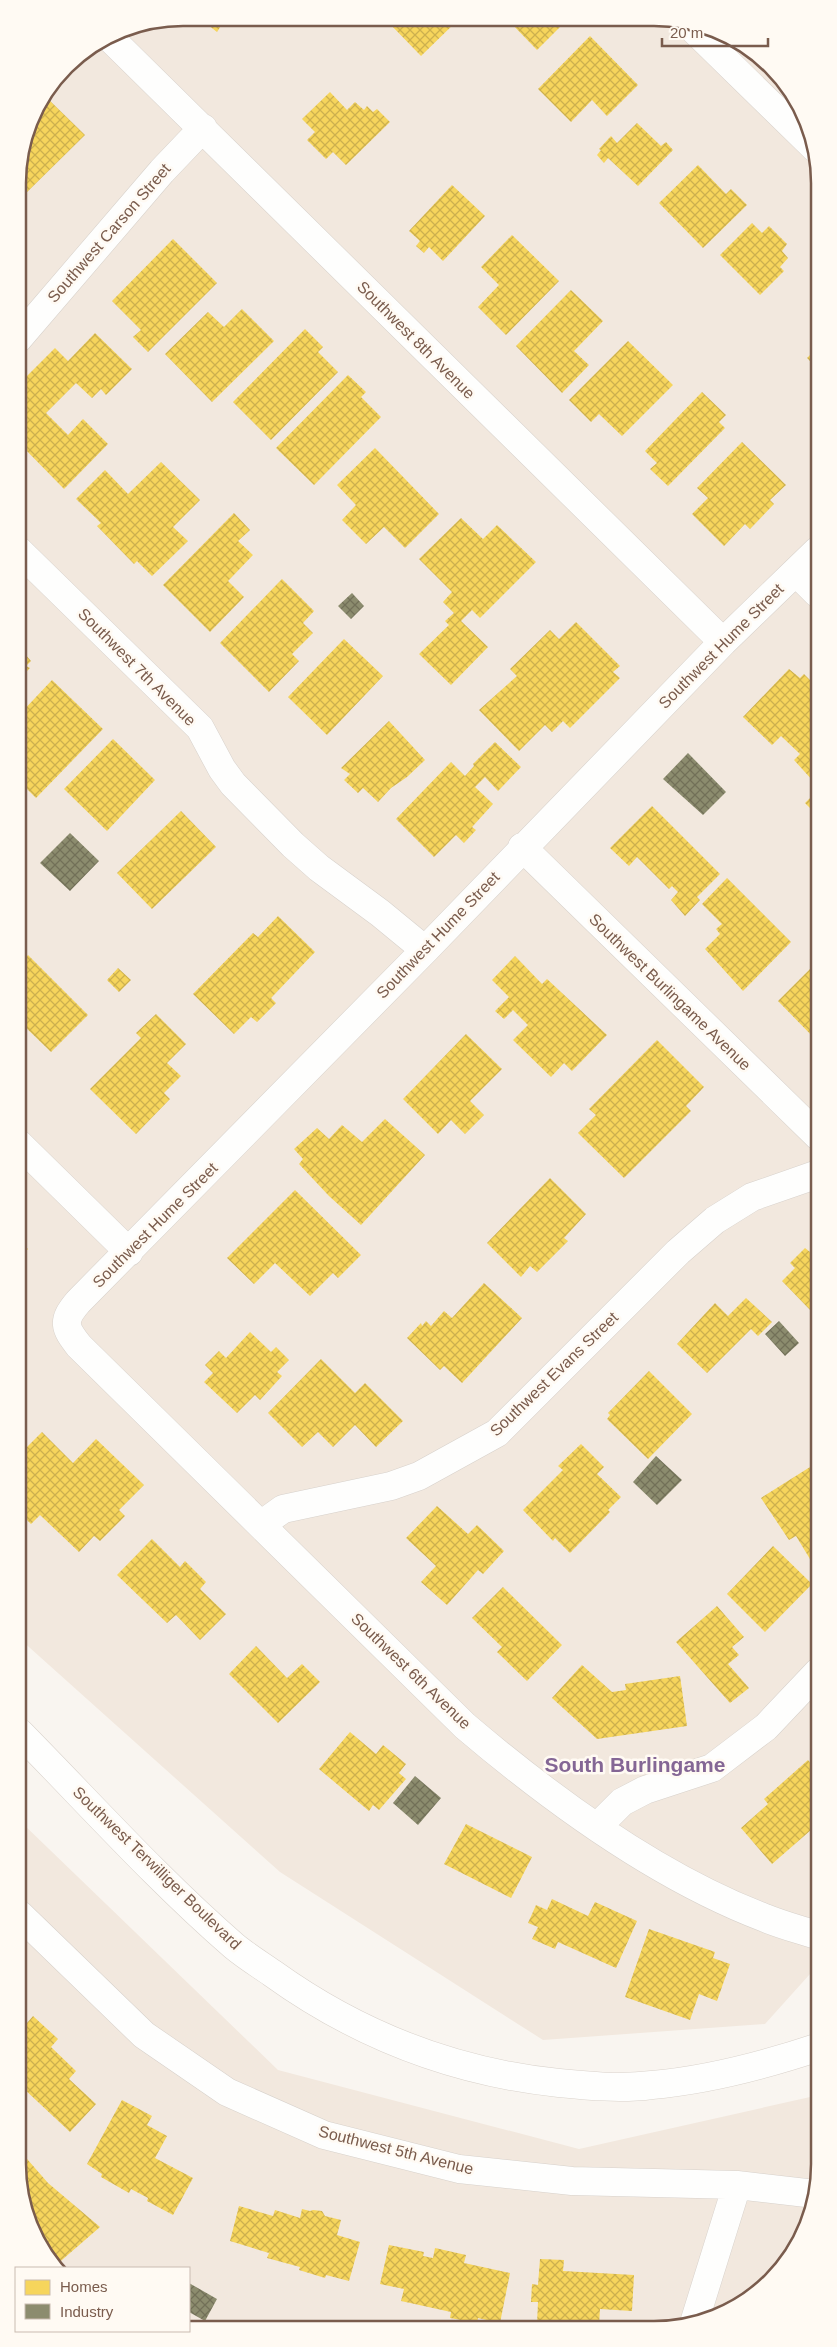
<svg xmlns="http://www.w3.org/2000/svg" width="837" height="2347" viewBox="0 0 837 2347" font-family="Helvetica,sans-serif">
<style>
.residential{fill:#f2e8de}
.homes{fill:url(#homes-cross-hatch)}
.industry{fill:url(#industry-cross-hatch)}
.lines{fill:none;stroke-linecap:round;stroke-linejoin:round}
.minor-casing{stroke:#d7d1cb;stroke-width:29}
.secondary-casing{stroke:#d9d2cb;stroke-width:29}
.minor{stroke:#fefefd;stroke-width:28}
.secondary{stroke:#fefefd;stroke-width:28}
.labels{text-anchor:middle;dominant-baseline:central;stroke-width:5;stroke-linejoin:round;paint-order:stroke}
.street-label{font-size:16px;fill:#7a5c4d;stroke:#fffaf3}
.district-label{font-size:21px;font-weight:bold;fill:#846695;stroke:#fffaf3}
.rim{fill:none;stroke:#7a5c4d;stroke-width:2.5}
</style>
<defs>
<pattern id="homes-cross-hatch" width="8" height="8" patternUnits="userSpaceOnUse" patternTransform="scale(1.25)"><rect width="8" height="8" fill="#f6d55c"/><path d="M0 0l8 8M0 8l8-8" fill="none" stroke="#ccb04e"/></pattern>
<pattern id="industry-cross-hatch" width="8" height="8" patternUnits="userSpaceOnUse" patternTransform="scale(1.25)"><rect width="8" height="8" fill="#8c8c6e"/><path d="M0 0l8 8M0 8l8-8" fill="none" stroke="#727058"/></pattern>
</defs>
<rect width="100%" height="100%" fill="#f9f5f0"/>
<!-- residential -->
<path class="residential" d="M183,18L686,21L727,35L771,66L797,101L816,151L819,1964L765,2024L543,2040L280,1872L20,1639L18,172L35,110L74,59L120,30Z
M20,1821L278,2070L579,2149L819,2095V2174L807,2227L779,2273L737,2307L686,2326H189V2268H56L40,2246L21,2196Z"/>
<!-- homes -->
<path class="homes" d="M199,18H226L217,32Z
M394,19H459L421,56L389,23Z
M508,20H567L537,50Z
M590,36L638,85L607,116L592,100L571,122L538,89Z
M330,92L347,110L355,102L364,110L367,106L373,112L377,109L390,122L346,165L333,152L326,159L307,140L315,132L302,119Z
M45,96L85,135L21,198L18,195V172L35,110Z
M637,123L661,146L666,142L673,150L638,186L608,158L604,163L597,155L601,150L599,149L611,136L617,143Z
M698,165L726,194L731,189L747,205L703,248L659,203Z
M452,185L485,216L443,261L429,247L424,253L416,246L420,241L409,231Z
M752,223L762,233L769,226L787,244L782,251L788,258L780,267L784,271L760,295L720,255Z
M512,235L559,281L506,335L478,307L499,285L481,267Z
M173,239L217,283L148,352L133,337L141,330L112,301Z
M571,290L603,321L574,351L589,365L562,393L516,346Z
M242,309L274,341L212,402L165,354L208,312L224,327Z
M305,329L323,347L318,352L338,372L271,440L233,402Z
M95,333L132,369L106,395L101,389L92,398L76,383L46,413L68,435L83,419L108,444L64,489L21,445L18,448V385L55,348L68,361Z
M628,341L673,385L622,436L599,414L591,422L569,400Z
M817,348V368L807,358Z
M348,375L366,392L361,397L381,417L314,485L276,448Z
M702,392L726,415L719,422L725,428L668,486L650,469L657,463L645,451Z
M742,442L786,485L770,500L774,504L750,529L745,524L724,546L692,514L708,498L697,488Z
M375,448L439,514L405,548L384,527L366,544L342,520L356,505L337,485Z
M161,462L200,500L173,527L188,541L152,576L137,561L134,564L97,526L101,523L76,499L105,470L128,494Z
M234,513L250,530L238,541L253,555L228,581L244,597L210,632L163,585Z
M461,518L483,539L497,525L536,562L480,618L472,610L461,621L488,647L451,685L419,654L449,625L445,621L454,613L443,602L452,592L419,559Z
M282,579L314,611L303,623L313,633L292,654L299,661L269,692L220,643Z
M576,622L620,666L613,672L620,678L570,728L563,721L552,732L545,725L519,751L479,710L517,676L510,669L550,630L559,639Z
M344,639L383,676L327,735L288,697Z
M19,647L31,661L26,666L30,668L19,679Z
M789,669L800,678L804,674L816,686L812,691L817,697V727L813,731L817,736V777L813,781L794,760L800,754L781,736L772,745L743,717Z
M52,680L103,729L36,798L19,781V715Z
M389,721L425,760L407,777L391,788L378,802L363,788L358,793L344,780L350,774L341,768Z
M113,739L155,780L107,831L64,789Z
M495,742L521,767L498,791L485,777L475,787L493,804L472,827L476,830L464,843L456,835L434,857L396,819L451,762L465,776L474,766L473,764Z
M817,791V815L805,803Z
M652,806L720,874L697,897L700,900L685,916L671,900L678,892L672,886L669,889L637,857L629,866L610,848Z
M181,811L216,847L152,909L117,873Z
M727,878L791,942L743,991L705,949L720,934L716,929L722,924L702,904Z
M278,916L315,952L271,998L276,1003L257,1022L251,1017L234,1034L193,994L253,933L258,937Z
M28,955L88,1015L51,1052L19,1021V965Z
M515,956L542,984L547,979L607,1035L572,1071L564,1063L551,1077L513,1040L528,1025L513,1010L504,1019L495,1011L509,997L492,980Z
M817,962L818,1029V1042L778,1001Z
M118,968L131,980L119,992L107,980Z
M156,1014L186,1044L167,1063L181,1076L164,1093L170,1099L136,1134L90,1089L141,1038L136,1033Z
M466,1034L502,1069L470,1101L484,1115L465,1134L451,1120L438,1134L403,1099Z
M657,1040L704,1087L686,1106L691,1111L624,1178L578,1133L596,1115L589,1109Z
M385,1119L425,1155L361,1225L329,1196L299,1164L303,1159L294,1149L317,1128L329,1139L342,1125L362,1142Z
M550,1178L586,1214L564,1238L568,1241L537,1272L530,1266L521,1277L487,1243Z
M295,1190L361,1255L338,1278L333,1273L310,1296L275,1263L254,1284L227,1258Z
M19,1241L28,1249L19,1258Z
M818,1245V1310L814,1314L782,1281L795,1268L790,1263L805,1248L810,1252Z
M484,1283L522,1318L462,1383L444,1366L440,1370L407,1338L421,1323L422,1326L426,1321L431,1326L444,1311L452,1318Z
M746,1298L772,1322L758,1336L751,1329L707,1373L677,1344L715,1303L728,1316Z
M250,1332L271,1352L276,1347L289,1360L277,1372L282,1376L260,1400L255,1395L237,1413L204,1382L213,1373L205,1365L219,1351L226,1358Z
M321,1359L355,1393L365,1383L403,1421L376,1447L355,1425L333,1447L318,1432L302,1447L268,1413Z
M649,1371L692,1414L648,1459L607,1419L610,1415L608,1413Z
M42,1432L73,1463L96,1439L144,1485L119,1510L125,1516L100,1541L94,1536L79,1552L40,1515L31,1524L20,1513V1481L22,1479L20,1477V1454Z
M581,1444L604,1467L597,1474L621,1497L608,1510L610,1512L570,1553L555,1538L553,1541L523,1510L563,1470L558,1466Z
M818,1462V1560L813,1564L796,1536L789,1540L761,1498Z
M437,1506L468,1534L477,1525L504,1551L483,1574L478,1570L447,1605L421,1582L436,1566L406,1538Z
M152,1539L180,1567L185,1561L206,1582L200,1589L226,1614L200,1640L176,1615L167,1623L117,1575Z
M773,1546L812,1584L765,1632L727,1594Z
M503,1587L562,1645L527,1681L497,1652L502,1647L472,1618Z
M717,1606L744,1637L732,1647L739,1655L728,1664L749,1688L730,1703L676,1642Z
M256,1646L287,1678L302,1664L320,1682L278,1723L229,1674Z
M582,1665L612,1692L626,1690L625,1684L680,1676L687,1726L597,1739L552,1698Z
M350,1732L376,1754L383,1745L406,1764L399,1773L406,1779L379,1810L373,1805L369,1811L319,1769Z
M808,1760L819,1773V1823L772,1864L741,1828L768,1804L764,1799Z
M466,1824L532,1857L511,1898L444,1864Z
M552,1899L588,1916L595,1902L637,1921L616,1968L558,1942L555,1949L532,1939L538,1927L528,1923L536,1905L547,1910Z
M649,1929L715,1952L713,1958L730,1964L717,2001L699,1994L690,2020L625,1997Z
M33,2016L58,2039L51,2047L76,2071L69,2079L96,2104L70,2132L22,2087L21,2088V2030Z
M122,2100L152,2116L147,2125L167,2136L155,2158L193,2178L173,2215L147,2201L148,2198L131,2189L129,2193L101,2177L102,2174L87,2164Z
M21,2152L48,2183L100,2227L55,2266L40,2246L21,2196Z
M239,2206L273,2216L275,2210L300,2218L302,2209L310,2211L313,2210L322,2211L325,2216L341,2220L337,2235L360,2242L349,2281L326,2275L325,2278L299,2270L300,2267L267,2258L269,2253L230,2241Z
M389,2245L424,2252L423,2256L433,2258L435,2248L466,2255L464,2263L510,2273L500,2323L478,2318L477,2323L450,2318L451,2312L401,2301L404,2289L380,2284Z
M540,2259L564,2260L563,2271L634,2275L632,2311L600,2309L599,2326L537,2324L538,2302H531L532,2284L538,2285Z"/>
<!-- industry -->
<path class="industry" d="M352,593L364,606L351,619L338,606Z
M688,753L726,792L703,815L663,779Z
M70,833L99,861L70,891L40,863Z
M779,1321L799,1343L785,1356L765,1334Z
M656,1456L682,1480L657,1505L633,1482Z
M415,1776L441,1798L418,1825L393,1803Z
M189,2283L217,2299L205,2321L189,2312Z"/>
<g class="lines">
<!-- minor casing -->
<g class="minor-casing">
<path id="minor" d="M685,21L815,148
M109,37L723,642
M18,339L162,171L203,128
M18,550L200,728L222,769L233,784L293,845L319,868L380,913L425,950
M817,551L723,642L425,950L78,1302C62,1321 64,1327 79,1346L465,1726C552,1800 657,1877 765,1918C782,1925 801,1930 819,1936
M796,572L817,593
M522,847L818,1136
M19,1144L129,1252
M262,1524L283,1509L391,1486L419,1476L497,1433L678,1252L715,1220L752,1197L818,1174
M597,1827L622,1802L645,1790L712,1768L766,1727L818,1672
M20,1915L144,2035L227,2092L324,2135L459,2169L572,2181L737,2185L815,2194
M694,2323L737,2185"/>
</g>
<!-- secondary casing -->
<g class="secondary-casing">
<path id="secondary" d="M20,1733C90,1804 158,1880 234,1946C246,1956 259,1964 272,1973C358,2035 453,2072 559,2083C589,2086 621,2089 652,2085C708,2080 765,2065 819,2047"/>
</g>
<!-- minor -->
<use href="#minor" class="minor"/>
<!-- secondary -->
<use href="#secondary" class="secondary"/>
</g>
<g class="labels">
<!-- street labels -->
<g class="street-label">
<text transform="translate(109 233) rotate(-49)">Southwest Carson Street</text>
<text transform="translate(416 340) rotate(45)">Southwest 8th Avenue</text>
<text transform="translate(721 646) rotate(-45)">Southwest Hume Street</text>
<text transform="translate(137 667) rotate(45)">Southwest 7th Avenue</text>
<text transform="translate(438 935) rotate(-46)">Southwest Hume Street</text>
<text transform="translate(670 992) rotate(44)">Southwest Burlingame Avenue</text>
<text transform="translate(155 1225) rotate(-45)">Southwest Hume Street</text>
<text transform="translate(554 1374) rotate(-44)">Southwest Evans Street</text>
<text transform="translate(411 1671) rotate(44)">Southwest 6th Avenue</text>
<text transform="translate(157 1868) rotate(44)">Southwest Terwilliger Boulevard</text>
<text transform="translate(396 2150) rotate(14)">Southwest 5th Avenue</text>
</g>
<!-- district labels -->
<g class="district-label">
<text x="635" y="1764">South Burlingame</text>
</g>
</g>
<!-- crop -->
<path d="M0 0H837V2347H0ZM183 26H654A157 157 0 0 1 811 183V2164A157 157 0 0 1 654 2321H183A157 157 0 0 1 26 2164V183A157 157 0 0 1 183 26Z" fill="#fffaf3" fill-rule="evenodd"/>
<path class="rim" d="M183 26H654A157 157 0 0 1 811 183V2164A157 157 0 0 1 654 2321H183A157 157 0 0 1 26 2164V183A157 157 0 0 1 183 26Z"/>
<!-- legend -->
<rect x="15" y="2267" width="175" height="65" fill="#fffaf3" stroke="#cabbb1"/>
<rect x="25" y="2280" width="25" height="15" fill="#f6d55c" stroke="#cabbb1"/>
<text x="60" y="2292" font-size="15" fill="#7a5c4d">Homes</text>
<rect x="25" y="2304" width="25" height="15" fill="#8c8c6e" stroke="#cabbb1"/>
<text x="60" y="2317" font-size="15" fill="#7a5c4d">Industry</text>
<!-- scale -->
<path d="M662 38v8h106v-8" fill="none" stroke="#7a5c4d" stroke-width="2.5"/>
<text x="670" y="38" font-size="15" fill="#7a5c4d" stroke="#fffaf3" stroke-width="4" paint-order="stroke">20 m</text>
</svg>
